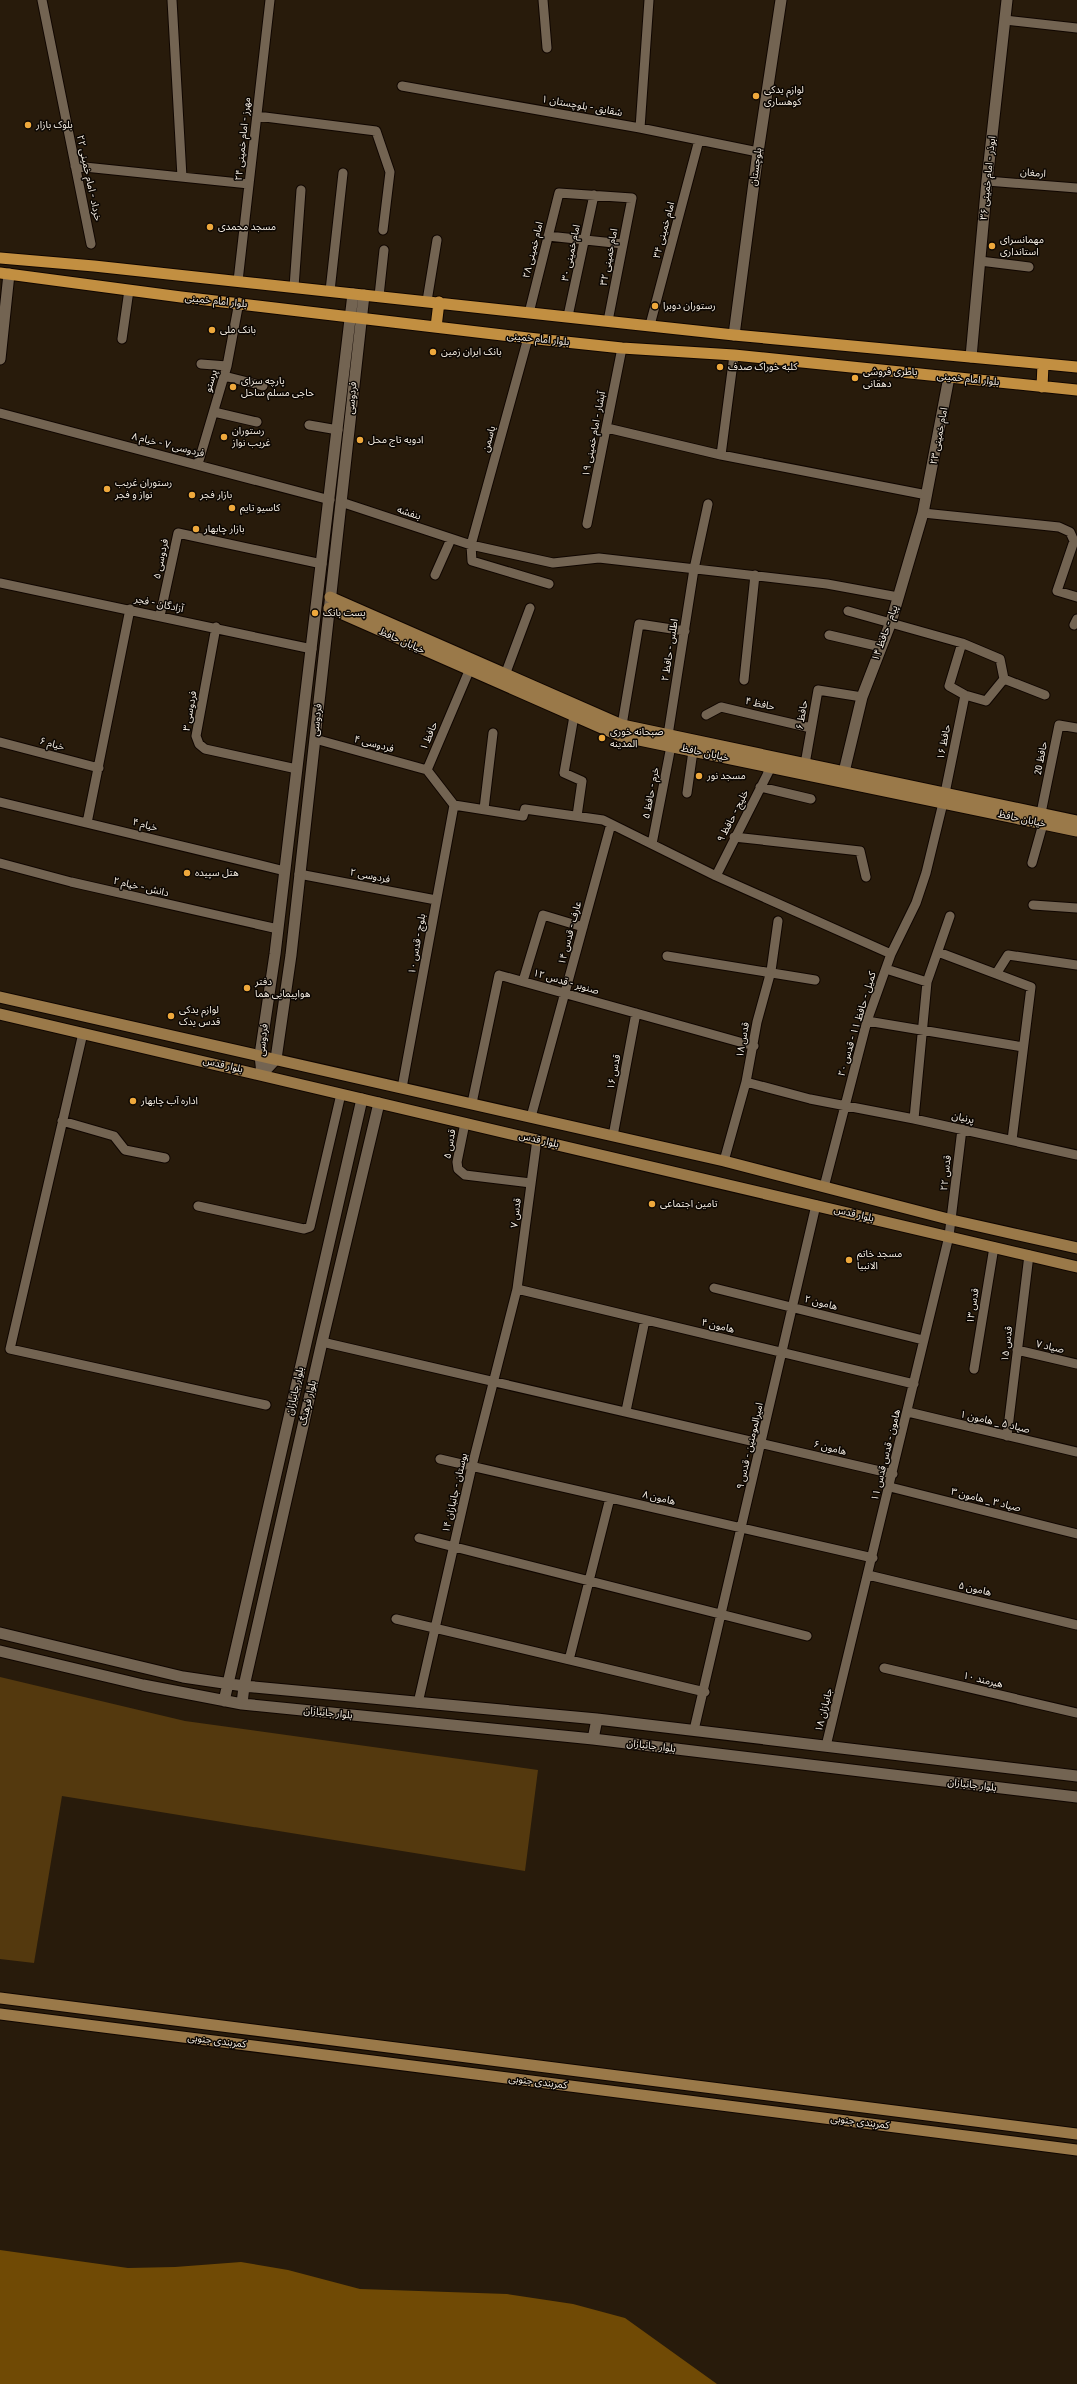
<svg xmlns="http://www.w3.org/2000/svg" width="1077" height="2384" viewBox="0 0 1077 2384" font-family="'Fira Sans Condensed','Noto Sans Arabic',sans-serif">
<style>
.green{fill:#54390e}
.water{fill:#704a05}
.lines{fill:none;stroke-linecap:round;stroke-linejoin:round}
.minor-casing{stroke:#100600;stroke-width:11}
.tertiary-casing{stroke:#100600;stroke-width:13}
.secondary-casing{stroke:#100600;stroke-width:13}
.primary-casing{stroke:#100600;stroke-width:13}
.minor{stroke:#736452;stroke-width:9}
.tertiary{stroke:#736452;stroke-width:11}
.secondary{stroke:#9a7949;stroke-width:11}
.primary{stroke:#c28f41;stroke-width:11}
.poi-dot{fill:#eea83c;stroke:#0c0703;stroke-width:1.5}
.labels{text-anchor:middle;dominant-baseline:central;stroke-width:3;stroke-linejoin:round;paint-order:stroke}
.poi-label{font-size:10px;fill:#f7efe4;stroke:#0c0703;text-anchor:start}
.street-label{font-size:10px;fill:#f7efe4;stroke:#0c0703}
</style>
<rect width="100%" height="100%" fill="#281b0b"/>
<!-- green -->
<path class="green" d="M0,1677L185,1721L538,1770L525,1871L62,1796L34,1963L0,1959Z"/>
<!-- water -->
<path class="water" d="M0,2250L128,2268L175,2267L241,2262L288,2270L360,2289L507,2294L573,2304L625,2318L717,2384H0Z"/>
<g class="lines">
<!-- minor casing -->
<g class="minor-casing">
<path id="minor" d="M42,0L91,244
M172,0L182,177
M543,0L547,48
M1005,20L1077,28
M402,86L640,128L758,152
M257,116L376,131L390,172L383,230
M640,128L649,0
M75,166L249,184
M987,181L1077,188
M548,236L623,244
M980,261L1029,267
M238,281L270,0
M294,287L301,190
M330,291L343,173
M379,296L384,250
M427,301L437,240
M529,313L559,193L632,198L608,321
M568,316L594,195
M650,325L699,140
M528,338L471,545L472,561L549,584
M122,339L129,290
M201,364L227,366
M224,376L263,386
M214,412L257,422
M0,413L330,500
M309,425L338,430
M607,428L721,455L927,495
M721,455L734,355
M198,464L227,366L239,302
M341,502L471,545L553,563L599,558L827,584L898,597
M923,513L1059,527L1070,532L1074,541L1057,591L1077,597
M587,524L622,348
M435,575L451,539
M0,583L312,649
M848,611L962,643L1000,659L1004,679L986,701L965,695L949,686L962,643
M160,616L178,533L322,564
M1074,625L1077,619
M216,627L196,736L199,744L205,749L297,769
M829,635L881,647
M505,675L530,608
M1004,679L1045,695
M744,680L755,575
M706,715L721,707L811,728
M574,716L564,773L582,781L577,816
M622,725L639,624L685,631
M668,735L694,569L708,504
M315,739L427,770
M0,742L99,768
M805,764L818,690L862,697
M760,787L811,799
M687,793L693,751
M945,793L965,695
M0,802L285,871
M454,805L523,816L525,809L603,820L716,876L891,954
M454,805L427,770L469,671
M484,809L493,733
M1041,813L1059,725L1077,728
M87,823L130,609
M734,837L860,851L866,877
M652,844L671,746
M0,863L71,882L278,929
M1032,863L1043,824
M299,874L436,900
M716,876L771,767
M1033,905L1077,908
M938,952L1031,987L1012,1140
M667,956L815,980
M886,969L927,982
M996,974L1008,955L1077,965
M523,981L543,915L583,927
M867,1021L1023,1047
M83,1033L10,1349L266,1405
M746,1082L810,1099L914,1119L1077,1155
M402,1088L454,805
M472,1103L499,975L754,1046
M531,1117L611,824
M914,1119L927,982L950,916
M62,1121L114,1136L125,1150L165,1158
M465,1123L457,1162L458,1169L465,1175L531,1183
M613,1136L636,1013
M724,1161L746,1082L757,1022L771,971L778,921
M824,1187L867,1021L891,954L916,903L926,873L943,803
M198,1206L304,1229L310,1227L341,1094
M714,1288L923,1340
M517,1289L914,1384
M322,1342L893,1474
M1017,1350L1077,1364
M974,1369L994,1247
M626,1411L645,1320
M908,1412L1077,1452
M1007,1436L1029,1255
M440,1459L873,1558
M890,1487L1077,1534
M419,1538L807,1636
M868,1575L1077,1625
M396,1619L705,1692
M569,1660L610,1498
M884,1668L1077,1713
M418,1703L472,1466L517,1289L537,1139
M694,1730L816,1205
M826,1746L949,1236L962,1129"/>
</g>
<!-- tertiary casing -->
<g class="tertiary-casing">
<path id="tertiary" d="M734,335L758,152L781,0
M971,357L987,181L1007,0
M0,359L9,274
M844,772L862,697L891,622L923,513L949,377
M262,1074L276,1059L291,955L364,295
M262,1074L260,1055L275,954L353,294
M0,1633L183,1677L244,1686L597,1719L1077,1776
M0,1651L143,1685L242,1704L593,1739L1077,1797
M224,1701L362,1099
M242,1704L244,1686L322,1342L379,1103
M593,1739L597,1719"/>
</g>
<!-- secondary casing -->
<g class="secondary-casing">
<path id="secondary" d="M330,597L622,725L1077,821
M329,608L620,736L1077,831
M0,997L724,1161L952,1220L1077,1248
M0,1014L1077,1267
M0,1998L1077,2134
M0,2014L1077,2150"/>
</g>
<!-- primary casing -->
<g class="primary-casing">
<path id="primary" d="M0,258L94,266L734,335L1077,367
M0,273L181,297L528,338L622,348L734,355L1077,390
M436,327L439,302
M1042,387L1043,364"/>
</g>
<!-- minor -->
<use href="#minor" class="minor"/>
<!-- tertiary -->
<use href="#tertiary" class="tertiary"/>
<!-- secondary -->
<use href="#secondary" class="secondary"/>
<!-- primary -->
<use href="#primary" class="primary"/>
</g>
<!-- markers -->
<g class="poi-dot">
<circle cx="756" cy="96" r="4"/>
<circle cx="28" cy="125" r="4"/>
<circle cx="210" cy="227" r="4"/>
<circle cx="992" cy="246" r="4"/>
<circle cx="655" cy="306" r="4"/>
<circle cx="212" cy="330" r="4"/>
<circle cx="433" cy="352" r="4"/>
<circle cx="720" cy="367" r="4"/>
<circle cx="855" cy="378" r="4"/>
<circle cx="233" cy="387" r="4"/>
<circle cx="224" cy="437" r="4"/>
<circle cx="360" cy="440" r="4"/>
<circle cx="107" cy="489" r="4"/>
<circle cx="192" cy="495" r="4"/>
<circle cx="232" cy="508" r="4"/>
<circle cx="196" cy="529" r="4"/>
<circle cx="315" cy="613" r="4"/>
<circle cx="602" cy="738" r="4"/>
<circle cx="699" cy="776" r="4"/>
<circle cx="187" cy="873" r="4"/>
<circle cx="247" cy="988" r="4"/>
<circle cx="171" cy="1016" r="4"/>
<circle cx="133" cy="1101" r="4"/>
<circle cx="652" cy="1204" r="4"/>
<circle cx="849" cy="1260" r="4"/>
</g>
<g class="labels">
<!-- poi labels -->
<g class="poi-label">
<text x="764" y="90">لوازم یدکی<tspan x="764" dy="12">کوهساری</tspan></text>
<text x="36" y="125">بلوک بازار</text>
<text x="218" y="227">مسجد محمدی</text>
<text x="1000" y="240">مهمانسرای<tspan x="1000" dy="12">استانداری</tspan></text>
<text x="663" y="306">رستوران دوبرا</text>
<text x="220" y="330">بانک ملی</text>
<text x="441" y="352">بانک ایران زمین</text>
<text x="728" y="367">کلبه خوراک صدف</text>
<text x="863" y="372">باطری فروشی<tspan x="863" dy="12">دهقانى</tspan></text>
<text x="241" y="381">پارچه سرای<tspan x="241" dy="12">حاجی مسلم ساحل</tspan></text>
<text x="232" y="431">رستوران<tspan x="232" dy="12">غریب نواز</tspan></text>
<text x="368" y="440">ادویه تاج محل</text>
<text x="115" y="483">رستوران غریب<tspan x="115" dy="12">نواز و فجر</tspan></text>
<text x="200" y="495">بازار فجر</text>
<text x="240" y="508">کاسیو تایم</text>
<text x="204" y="529">بازار چابهار</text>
<text x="323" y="613">پست بانک</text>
<text x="610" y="732">صبحانه خوری<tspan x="610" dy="12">المدینه</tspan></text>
<text x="707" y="776">مسجد نور</text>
<text x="195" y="873">هتل سپیده</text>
<text x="255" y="982">دفتر<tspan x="255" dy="12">هواپیمایی هما</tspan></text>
<text x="179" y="1010">لوازم یدکی<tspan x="179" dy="12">قدس یدک</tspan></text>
<text x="141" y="1101">اداره آب چابهار</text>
<text x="660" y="1204">تامین اجتماعی</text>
<text x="857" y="1254">مسجد خاتم<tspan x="857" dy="12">الانبیا</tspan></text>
</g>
<!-- street labels -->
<g class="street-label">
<text transform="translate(582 106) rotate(10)">شقایق - بلوچستان ۱</text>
<text transform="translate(243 139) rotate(-84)">مهرز - امام خمینی ۲۴</text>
<text transform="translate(756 167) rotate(-82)">بلوچستان</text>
<text transform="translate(1033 173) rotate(4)">ارمغان</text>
<text transform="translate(89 178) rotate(78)">خرداد - امام خمینی ۲۲</text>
<text transform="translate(988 178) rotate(-84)">ابوذر - امام خمینی ۳۶</text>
<text transform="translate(664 230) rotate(-75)">امام خمینی ۳۴</text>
<text transform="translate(533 250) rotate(-76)">امام خمینی ۲۸</text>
<text transform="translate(571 253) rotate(-78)">امام خمینی ۳۰</text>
<text transform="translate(609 257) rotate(-79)">امام خمینی ۳۲</text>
<text transform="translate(216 301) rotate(6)">بلوار امام خمینی</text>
<text transform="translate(538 339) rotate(6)">بلوار امام خمینی</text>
<text transform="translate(968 379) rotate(6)">بلوار امام خمینی</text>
<text transform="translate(211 381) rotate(-74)">پرستو</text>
<text transform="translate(352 398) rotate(-85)">فردوسی</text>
<text transform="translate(594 434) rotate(-79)">آبشار - امام خمینی ۱۹</text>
<text transform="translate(939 436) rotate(-79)">امام خمینی ۲۳</text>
<text transform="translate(489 439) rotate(-75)">یاسمن</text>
<text transform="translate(168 445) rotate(14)">فردوسی ۷ - خیام ۸</text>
<text transform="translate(409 513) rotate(18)">بنفشه</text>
<text transform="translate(161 559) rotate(-78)">فردوسی ۵</text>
<text transform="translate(159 604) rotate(12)">آزادگان - فجر</text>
<text transform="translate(885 633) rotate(-70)">پیام - حافظ ۱۴</text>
<text transform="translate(402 641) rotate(24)">خیابان حافظ</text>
<text transform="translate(670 650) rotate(-81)">اطلس - حافظ ۲</text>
<text transform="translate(760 704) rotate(12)">حافظ ۴</text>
<text transform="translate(190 711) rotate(-80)">فردوسی ۳</text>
<text transform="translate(802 715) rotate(-80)">حافظ ۶</text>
<text transform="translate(317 720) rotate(-84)">فردوسی</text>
<text transform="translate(429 736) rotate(-67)">حافظ ۱</text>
<text transform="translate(944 742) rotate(-79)">حافظ ۱۶</text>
<text transform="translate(52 744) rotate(15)">خیام ۶</text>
<text transform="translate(374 744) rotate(15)">فردوسی ۴</text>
<text transform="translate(705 753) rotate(12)">خیابان حافظ</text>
<text transform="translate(1041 758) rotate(-79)">حافظ 20</text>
<text transform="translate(651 793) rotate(-79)">خرم - حافظ ۵</text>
<text transform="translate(733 816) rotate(-63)">خلیج - حافظ ۹</text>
<text transform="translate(1022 819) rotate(12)">خیابان حافظ</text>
<text transform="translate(145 825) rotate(14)">خیام ۴</text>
<text transform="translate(370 876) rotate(11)">فردوسی ۲</text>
<text transform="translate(141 887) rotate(13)">دانش - خیام ۲</text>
<text transform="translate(570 933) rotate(-75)">عارف - قدس ۱۴</text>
<text transform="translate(417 944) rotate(-80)">بلوچ - قدس ۱۰</text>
<text transform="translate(566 982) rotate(16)">صنوبر - قدس ۱۲</text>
<text transform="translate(857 1024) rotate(-73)">کمیل - حافظ ۱۱ - قدس ۲۰</text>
<text transform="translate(263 1040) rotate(-84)">فردوسی</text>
<text transform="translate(743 1040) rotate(-80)">قدس ۱۸</text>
<text transform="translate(223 1065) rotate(13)">بلوار قدس</text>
<text transform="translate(614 1072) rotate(-79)">قدس ۱۶</text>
<text transform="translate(963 1118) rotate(12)">پرنیان</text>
<text transform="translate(539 1140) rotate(13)">بلوار قدس</text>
<text transform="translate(450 1144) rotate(-80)">قدس ۵</text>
<text transform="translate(946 1173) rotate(-84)">قدس ۲۲</text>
<text transform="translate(516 1213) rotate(-83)">قدس ۷</text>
<text transform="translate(854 1214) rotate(13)">بلوار قدس</text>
<text transform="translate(821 1303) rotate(14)">هامون ۲</text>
<text transform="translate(973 1306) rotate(-81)">قدس ۱۳</text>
<text transform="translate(718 1326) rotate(13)">هامون ۴</text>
<text transform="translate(1007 1344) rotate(-83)">قدس ۱۵</text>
<text transform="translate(1050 1347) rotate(13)">صیاد ۷</text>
<text transform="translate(295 1391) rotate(-77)">بلوار جانبازان</text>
<text transform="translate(308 1403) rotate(-77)">بلوار فرهنگ</text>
<text transform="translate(995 1422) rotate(13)">صیاد ۵ _ هامون ۱</text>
<text transform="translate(750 1446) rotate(-77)">امیرالمومنین - قدس ۹</text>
<text transform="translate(830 1448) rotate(14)">هامون ۶</text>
<text transform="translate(886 1455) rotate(-76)">هامون - قدس قدس ۱۱</text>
<text transform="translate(455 1493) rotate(-77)">بوستان - جانبازان ۱۴</text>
<text transform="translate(659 1498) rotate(13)">هامون ۸</text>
<text transform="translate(986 1500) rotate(14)">صیاد ۳ _ هامون ۳</text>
<text transform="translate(975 1589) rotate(13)">هامون ۵</text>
<text transform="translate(983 1680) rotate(13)">هیرمند ۱۰</text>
<text transform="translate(824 1710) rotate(-76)">جانبازان ۱۸</text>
<text transform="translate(328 1713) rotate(6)">بلوار جانبازان</text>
<text transform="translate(651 1746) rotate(7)">بلوار جانبازان</text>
<text transform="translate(972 1785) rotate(7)">بلوار جانبازان</text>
<text transform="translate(217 2041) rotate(7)">کمربندی جنوبی</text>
<text transform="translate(538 2082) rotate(7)">کمربندی جنوبی</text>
<text transform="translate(860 2122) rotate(7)">کمربندی جنوبی</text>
</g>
</g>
</svg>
